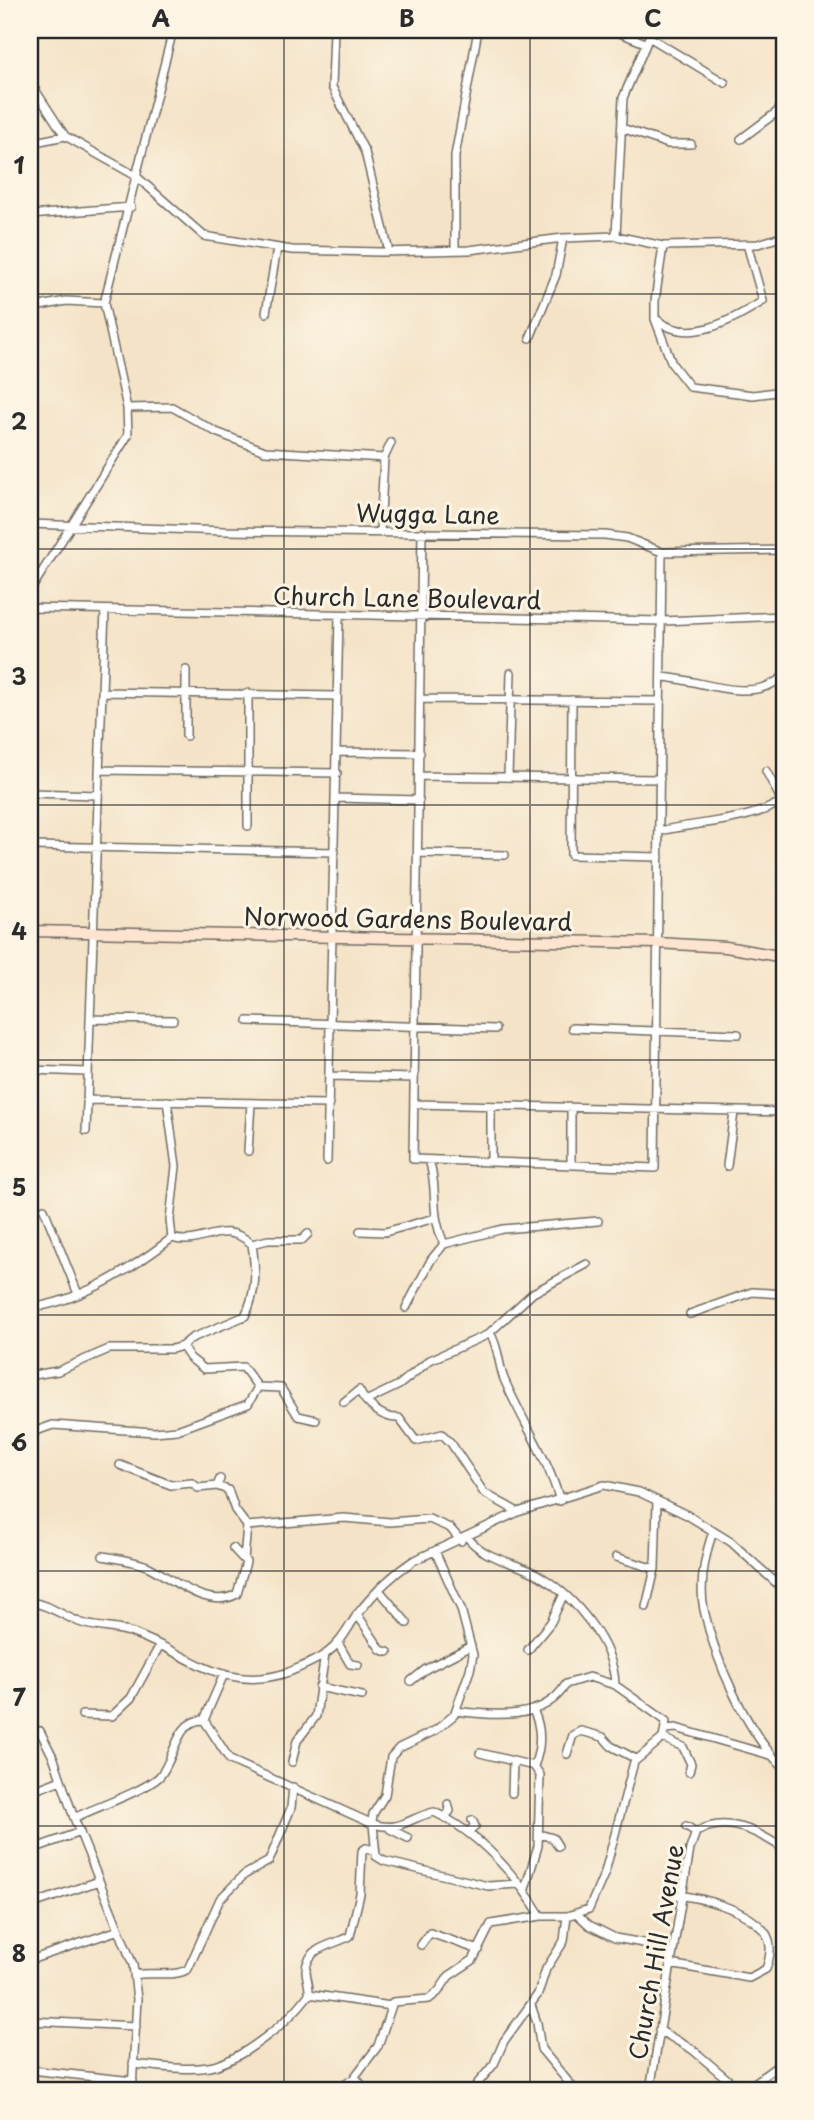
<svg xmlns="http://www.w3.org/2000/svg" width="814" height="2120" viewBox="0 0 814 2120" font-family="'Playpen Sans',sans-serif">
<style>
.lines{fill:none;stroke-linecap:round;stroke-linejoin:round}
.street-casing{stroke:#716b62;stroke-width:10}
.secondary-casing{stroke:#716b62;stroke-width:13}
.street{stroke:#fff;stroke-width:7}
.secondary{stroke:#fde4d1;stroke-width:10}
.grid{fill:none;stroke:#2b2b2b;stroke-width:2;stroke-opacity:0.55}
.labels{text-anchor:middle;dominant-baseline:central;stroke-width:6;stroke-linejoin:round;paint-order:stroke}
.street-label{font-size:24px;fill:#2b2b2b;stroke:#fcf5e5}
.neatline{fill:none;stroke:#2b2b2b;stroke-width:2.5}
.grid-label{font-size:23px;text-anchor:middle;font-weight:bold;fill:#2b2b2b}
</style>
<rect width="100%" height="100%" fill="#fcf5e5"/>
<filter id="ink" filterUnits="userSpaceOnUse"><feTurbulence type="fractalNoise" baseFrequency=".0143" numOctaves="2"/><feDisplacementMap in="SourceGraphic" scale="14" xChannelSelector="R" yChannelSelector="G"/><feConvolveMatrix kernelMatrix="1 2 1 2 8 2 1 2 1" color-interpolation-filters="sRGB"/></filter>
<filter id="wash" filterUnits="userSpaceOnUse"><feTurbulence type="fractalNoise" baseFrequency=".00686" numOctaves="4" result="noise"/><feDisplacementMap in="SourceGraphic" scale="28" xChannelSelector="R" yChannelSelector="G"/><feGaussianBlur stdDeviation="1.57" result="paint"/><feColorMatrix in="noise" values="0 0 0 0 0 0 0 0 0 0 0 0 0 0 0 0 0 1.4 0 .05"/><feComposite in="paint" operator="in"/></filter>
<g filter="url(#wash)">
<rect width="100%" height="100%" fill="#f4e3c7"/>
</g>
<g filter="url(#ink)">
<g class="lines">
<!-- street casing -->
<g class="street-casing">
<path id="street" d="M334,30L332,87L365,152L389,252
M613,30L645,43
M649,37L725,83
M30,82L65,136L136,176L204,236L292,250L380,252L469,250L563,238L616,236L663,246L758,244L784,236
M784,100L777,112L784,125
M622,128L668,144H691
M741,139L777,112
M30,143L65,136
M30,215L131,207
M616,236L623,98L652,30
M663,246L655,301V318C687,347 733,320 763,301L747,244
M455,250V156L478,30
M30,308L66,301L104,303
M266,313L277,248
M655,319L672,364L690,387L753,395L784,391
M530,338L556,275L563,238
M127,408L172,407L216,432L265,451L384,458
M30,524L224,531L605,535L627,538L662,552L784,550
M380,532L384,458L391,443
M422,532L413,1159L655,1168L662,552
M30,591L128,435L127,408L104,303L173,30
M30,608L662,621L784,616
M662,677C701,679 750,706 784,676
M102,692L336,696
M421,699L661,701
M572,700L571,855L659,857
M186,736V670
M337,752L420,753
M99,770L337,773
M766,771L782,801
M420,776L660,779
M508,777L511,673
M30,793L98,795
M336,798L419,800
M248,826V693
M660,831C702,821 747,823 784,800
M30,846L335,852
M418,853L505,855
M90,1019L173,1020
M248,1021L495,1029
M572,1028L738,1034
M30,1070L88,1072
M331,1076L414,1078
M87,1100L329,1104
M167,1101L176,1166L170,1220L172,1238C202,1248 221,1217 252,1244C256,1272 257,1291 245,1316L192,1338L182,1346L190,1358L204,1369L243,1367L258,1387
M414,1104L784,1112
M571,1109V1165
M86,1131L105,610
M248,1151L251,1103
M429,1160C439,1190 429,1210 444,1244L503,1229L598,1221
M327,1161L339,616
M491,1162V1106
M727,1166L734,1112
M44,1209L78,1294
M360,1231L385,1232L435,1218
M252,1244L268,1240H302L308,1234
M30,1308C81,1301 132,1269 172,1238
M406,1308L431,1260L444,1244
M690,1314L752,1292L784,1294
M490,1333C499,1347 498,1363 504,1379C522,1421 547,1456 560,1501
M33,1375L58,1371L109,1349H172L182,1346
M366,1401L399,1385L430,1360L487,1335L533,1293L587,1264
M344,1402L359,1390C366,1405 383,1419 399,1418L416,1441L442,1434L451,1443L484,1493L518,1512
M30,1433L53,1425L154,1432L177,1430L248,1404L258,1387L281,1388L298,1416L316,1420
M120,1465L171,1485L192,1483L198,1488L217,1486L220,1479
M217,1486L228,1490L235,1510L247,1526L244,1559
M247,1526L344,1518L390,1522L429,1519L450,1528L461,1541
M713,1531C705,1555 699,1585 704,1610C715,1660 747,1734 784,1768
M468,1538C487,1561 515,1561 540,1576C575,1597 614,1643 615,1685
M103,1556C118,1559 138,1561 151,1568C176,1581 208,1610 237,1594L246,1562L233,1548
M616,1557L655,1569
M379,1590L407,1623
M30,1602C47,1604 62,1615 79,1622C97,1629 117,1626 135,1634C191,1655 225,1694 289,1672C301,1667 316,1661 327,1653C343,1641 348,1627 359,1612C374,1593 393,1574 413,1561L518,1512L604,1485L639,1492L687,1515L731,1542L784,1590
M646,1607L655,1569L657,1501
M357,1614L381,1650L388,1652
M338,1643L350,1664L358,1665
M528,1650L551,1622L563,1596
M411,1681L426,1669L471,1646
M319,1687L362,1696
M533,1710C542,1728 541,1748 534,1766
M82,1715L112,1716L131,1698L160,1645
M204,1720L224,1674
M666,1729L676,1728L770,1755
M30,1735L40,1731L54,1759L74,1818L133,1965L137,1999L132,2090
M663,1738L683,1747L691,1764L689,1772
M480,1753L534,1766L540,1775L538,1846L525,1889
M567,1754L573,1735L581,1731L603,1737L611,1746L636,1759
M292,1762L297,1741L316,1716L325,1654
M30,1792L61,1780
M512,1793L513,1761
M445,1817L450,1811L448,1804
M74,1818C94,1808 144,1791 159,1777C175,1761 175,1719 204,1720L230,1760L373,1824C401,1832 408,1818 434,1812C479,1833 516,1875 541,1916H567L589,1909L605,1872L634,1762L663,1738L666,1721L615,1685L589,1677L566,1684C545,1721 494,1716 456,1711
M372,1822L373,1814L385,1795L391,1757L399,1748L436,1730L454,1715L470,1670L473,1655L461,1609L435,1551
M373,1824L376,1856L384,1861L488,1886L517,1884
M686,1826L696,1832
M390,1829L408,1838
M468,1832L475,1826L472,1820
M539,1834L553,1838L558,1846
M30,1850L80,1832
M30,1905L99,1881
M576,1913L589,1925L615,1938L643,1943L671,1959
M421,1945L430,1933L479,1950
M30,1960L119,1930
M670,1964L749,1978L766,1969C770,1958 773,1943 765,1932C747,1909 701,1897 674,1895
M134,1975C152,1971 174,1978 188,1969L220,1899L244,1875L269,1861L291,1808L293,1787
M309,1994L391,2006
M531,2005L537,2023L541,2049L575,2090
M30,2021L136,2026
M659,2030L693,2050L740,2090
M133,2064C157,2066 185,2071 209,2067C241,2061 291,2020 309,1994C310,1986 306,1978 306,1970C307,1946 335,1945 350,1936L360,1894L362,1851L366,1848L374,1850
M30,2070L133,2081
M355,2077L366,2090
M337,2090L353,2079L378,2046L393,2002L429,1999L438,1992L449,1976L473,1960L491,1924L541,1916
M472,2090L494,2064L504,2041L538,1994L546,1969L564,1941L567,1916
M650,2090L690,1849L696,1832C727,1815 757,1831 784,1849
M745,2090L784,2061"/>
</g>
<!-- secondary casing -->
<g class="secondary-casing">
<path id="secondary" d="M30,931L657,943L726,947L784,957"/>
</g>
<!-- street -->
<use href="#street" class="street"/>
<!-- secondary -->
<use href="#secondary" class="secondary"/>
</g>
</g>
<!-- grid -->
<path class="grid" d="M284,30V2090M530,30V2090M30,294H784M30,549H784M30,805H784M30,1060H784M30,1315H784M30,1571H784M30,1826H784"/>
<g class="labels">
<!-- street labels -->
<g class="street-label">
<text transform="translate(428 513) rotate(1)">Wugga Lane</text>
<text transform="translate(407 597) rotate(1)">Church Lane Boulevard</text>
<text transform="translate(408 918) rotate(1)">Norwood Gardens Boulevard</text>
<text transform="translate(655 1952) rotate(-80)">Church Hill Avenue</text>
</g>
</g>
<!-- margin -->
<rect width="814" height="2120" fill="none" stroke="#fcf5e5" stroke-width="77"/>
<rect x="38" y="38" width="738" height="2044" class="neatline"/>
<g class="grid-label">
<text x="161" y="27">A</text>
<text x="407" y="27">B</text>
<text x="653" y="27">C</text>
<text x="19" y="174">1</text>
<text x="19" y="430">2</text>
<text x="19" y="685">3</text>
<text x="19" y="940">4</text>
<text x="19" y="1196">5</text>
<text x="19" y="1451">6</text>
<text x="19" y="1706">7</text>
<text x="19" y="1962">8</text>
</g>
</svg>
